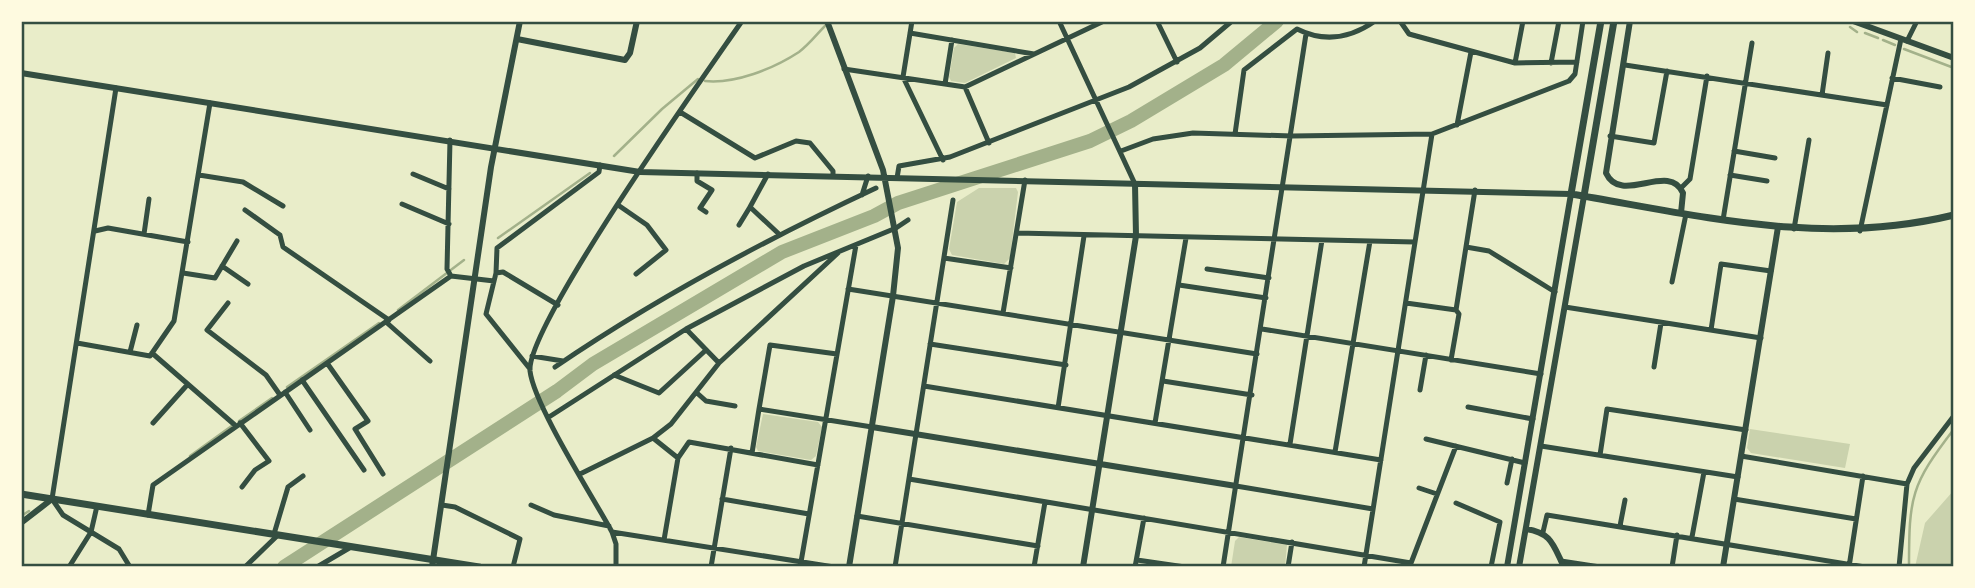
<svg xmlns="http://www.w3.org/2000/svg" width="1975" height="588" viewBox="0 0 1975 588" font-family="'Golos Text',sans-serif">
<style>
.green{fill:#cad2ad}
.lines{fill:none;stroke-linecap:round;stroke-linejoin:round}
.stream{stroke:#a3b18a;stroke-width:2.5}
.river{stroke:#a3b18a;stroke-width:14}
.minor{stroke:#344e41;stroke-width:5}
.tertiary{stroke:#344e41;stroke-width:6}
.secondary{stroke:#344e41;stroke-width:7}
.neatline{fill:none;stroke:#344e41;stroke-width:2.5}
</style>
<rect width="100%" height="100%" fill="#e9edc9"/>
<!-- green -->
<path class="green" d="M958,44L1015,53L1016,58L965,83L951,81L949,77L954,48Z
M979,188H1016L1018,192L1010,258L1004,264L952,255L949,249L957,202Z
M763,414L818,422L822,427L816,456L811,460L758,451L756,447Z
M1750,429L1850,444L1845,468L1751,453L1747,448Z
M1954,490V567H1915L1925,523Z
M1239,537L1287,545L1285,567H1231L1235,541Z"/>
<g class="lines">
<!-- stream -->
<path class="stream" d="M1850,27L1857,32
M1865,33L1878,38
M1883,40L1895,45
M1904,49L1954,68
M705,81C735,84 773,69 799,52C811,43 819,31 830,21
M614,156L662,109L698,79
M498,238L590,173
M398,310L464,260
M287,387L379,323
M239,421L272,398
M190,456L233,425
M21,516L29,511
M1909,567C1909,496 1911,485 1954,429"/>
<!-- river -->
<path class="river" d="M284,567L557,391L593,364L782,252L874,216L898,203L1090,141L1131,121L1224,65L1277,21"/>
<!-- minor -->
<path class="minor" d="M912,21L903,77L943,160
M1059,21L1135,184
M1157,21L1177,62
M1400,21L1409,34L1515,63L1577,62
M910,33L1034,54
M1907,41L1917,21
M1515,63L1523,21
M1551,63L1559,21
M1625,65L1887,105
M844,69L965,87L1104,21
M1892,78L1940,87
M945,84L952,40
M965,87L989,143
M116,88L52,499L63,515L119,549L130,567
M1822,95L1828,53
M680,112L755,158L796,141L810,143L833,171V176
M1457,125L1471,52
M1235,134L1244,70L1297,29C1325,43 1351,38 1375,21
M1610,136L1654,143L1667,71
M450,140L447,269L451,276
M1121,151L1153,139L1193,133L1292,136L1432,134L1569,81L1575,74L1583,21
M1734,151L1775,158
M697,173V181L712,190L700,208L706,212
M413,174L449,189
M768,174L750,207L780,235
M199,175L243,182L283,206
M1730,175L1767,181
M897,178L899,166L950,157L1129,87L1200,48L1232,21
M1681,188L1690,179L1707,76
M862,195L868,176
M402,204L449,224
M618,205L647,225L666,250L636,274
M245,210L280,235L283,247L389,320
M1723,220L1752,43
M739,225L750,207
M1794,229L1809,140
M95,231L108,228L188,242
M1860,231L1901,39
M1017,233L1415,242
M144,234L149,199
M1466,247L1489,251L1555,292
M944,258L1011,268
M222,266L248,284
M1207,269L1269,278
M183,273L215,278L237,241
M496,273L503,272L558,305
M1672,282L1686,214
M1179,285L1266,298
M848,289L1257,354
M228,303L207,330L266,375L280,395
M1406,303L1456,310L1475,190
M1565,307L1761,338
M1003,313L1025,180
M386,322L430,361
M686,329L719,363
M1262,329L1541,374
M1711,330L1721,264L1771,271
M77,343L150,356L174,321L210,103
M930,344L1066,365
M130,352L137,325
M152,353L236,426
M532,356L563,361
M1451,360L1459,314L1456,310
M327,363L368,421L355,429L383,474
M555,367C656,298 765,240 876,188
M1654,367L1661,323
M530,369L486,314L496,273L497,248L599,172L600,165
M614,375L659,393L706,350
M302,380L364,470
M1163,381L1252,395
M924,386L1381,460
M1420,390L1426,355
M285,392L310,430
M697,393L706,401L735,406
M1468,407L1533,419
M1058,408L1084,236
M759,409L770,345L837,354
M549,417L686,329L804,266L896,228L908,220
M153,423L188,384
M240,423L269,461L255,470L242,487
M1155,423L1186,238
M653,438L671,424L719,363L838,253
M1426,439L1525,463
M1290,444L1322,240
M1541,446L1738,477
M1335,452L1370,241
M752,453L759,409L872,427
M1600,455L1607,409L1746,430
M1741,456L1907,484
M580,474L653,438L678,458L689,442L818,465
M909,479L1411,563L1456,446
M1507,483L1512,459
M1236,486L1373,509
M1419,488L1437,494
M722,499L809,514
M1734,499L1856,519
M1456,503L1500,522L1491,567
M442,505L455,507L520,539L513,567
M531,505L554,515L609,526
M148,515L153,485L451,276L494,281
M857,516L1038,546
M1620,526L1625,500
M612,532L834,567
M1543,532L1547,515L1865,567
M274,534L288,487L303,476
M1692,537L1704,472
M664,540L678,458
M1137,560L1185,567
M1561,561L1600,567
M801,562L856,245
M69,567L91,532L97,506
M245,567L278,535
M317,567L351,547
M616,567V544L612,532C593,497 534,405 530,371C526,326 707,72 742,21
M711,567L731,448
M895,567L953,200
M1034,567L1045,502
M1135,567L1144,518
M1223,567L1306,34
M1288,567L1292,542
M1364,567L1432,134
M1672,567L1677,535
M1849,567L1863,476
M1899,567L1907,484L1914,468L1953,417"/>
<!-- tertiary -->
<path class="tertiary" d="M827,21L883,170L898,248L893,296L849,567
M1630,21L1606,173C1621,206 1669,161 1683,193L1681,213
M1853,21L1954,58
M517,39L625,60L630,53L637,21
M21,73L640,172L1571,194L1507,567
M872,427L1236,486
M21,523L52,499
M1526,529C1552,533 1553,545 1564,567
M432,567L491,167L520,21
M1083,567L1136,236L1135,184
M1519,567L1584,196
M1723,567L1778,227"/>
<!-- secondary -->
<path class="secondary" d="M1601,21L1571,194C1702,216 1822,247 1954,215
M1584,196L1614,21
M21,494L479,567"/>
</g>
<!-- border -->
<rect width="1975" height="588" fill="none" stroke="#fefae0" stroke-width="46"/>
<rect x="23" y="23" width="1929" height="542" class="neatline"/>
</svg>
